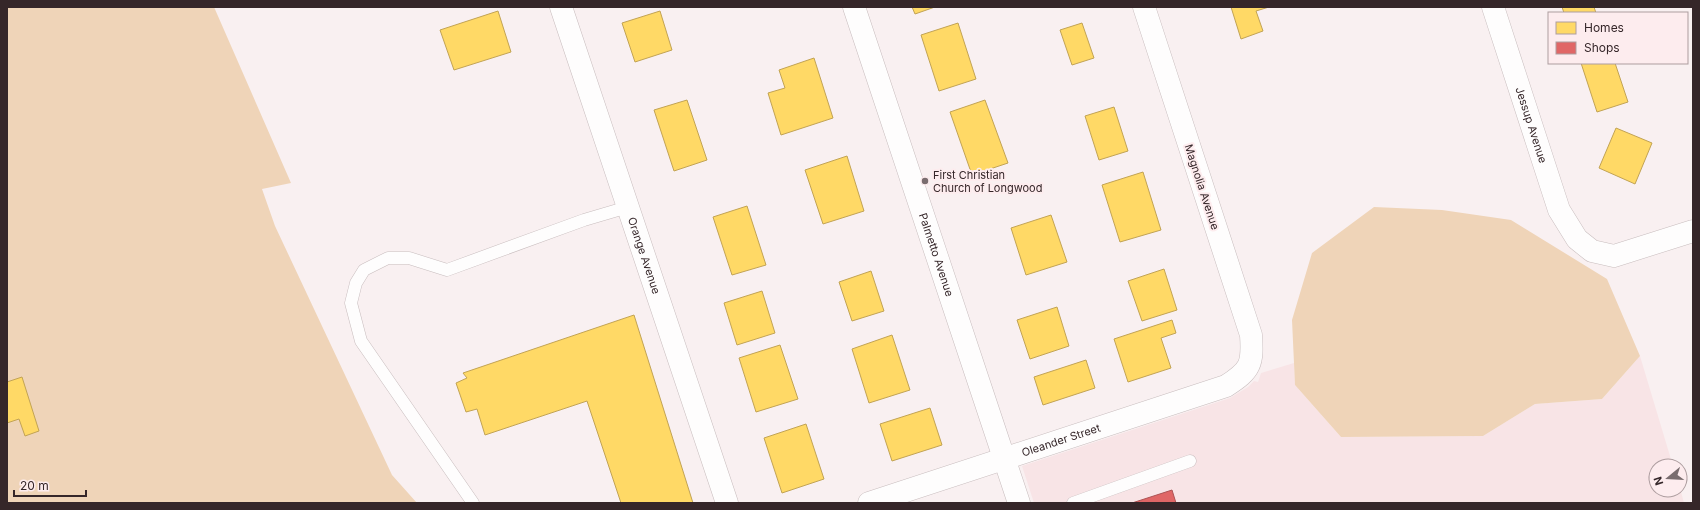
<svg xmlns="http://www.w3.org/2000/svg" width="1700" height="510" viewBox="0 0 1700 510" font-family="Inter,sans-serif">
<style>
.built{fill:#f8e4e6}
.green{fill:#efd4b8}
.homes{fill:#ffd966;stroke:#c2a354}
.shops{fill:#e06666;stroke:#ad5354}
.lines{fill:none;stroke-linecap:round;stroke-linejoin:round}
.lane-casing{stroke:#c8bdbe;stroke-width:13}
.street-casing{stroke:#c8bdbe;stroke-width:23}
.lane{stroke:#fefdfd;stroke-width:12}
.street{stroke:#fefdfd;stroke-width:22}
.poi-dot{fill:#7a6d6f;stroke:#fdecee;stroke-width:1.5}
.labels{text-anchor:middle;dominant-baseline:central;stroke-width:4;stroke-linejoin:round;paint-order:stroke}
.street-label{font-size:11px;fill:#352629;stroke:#fdecee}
.poi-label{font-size:11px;fill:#352629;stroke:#fdecee;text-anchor:start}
</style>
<rect width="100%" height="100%" fill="#f9f0f1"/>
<!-- built -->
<path class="built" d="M1640,356L1673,466H1656V490H1680V488L1684,503H1034L1022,466L1230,398L1248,387L1254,381L1258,382L1261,373L1294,363L1295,385L1341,437L1483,436L1535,404L1602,399Z"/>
<!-- green -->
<path class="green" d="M7,7H214L291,183L262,189L275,226L392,475L417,503H7Z
M1374,207L1442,210L1511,220L1607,279L1640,356L1602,399L1535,404L1483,436L1341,437L1295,385L1292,320L1312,253Z"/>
<!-- homes -->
<path class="homes" d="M912,7H935L915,14Z
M1231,7H1269L1256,11L1263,31L1241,39Z
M1562,7H1594L1596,13H1564Z
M498,11L511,52L454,70L440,30Z
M660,11L672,50L635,62L622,23Z
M958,23L976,79L939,91L921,35Z
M1082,23L1094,58L1072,65L1060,30Z
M814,58L833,118L781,135L768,93L785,88L779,70Z
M1581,63H1615L1628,102L1597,112Z
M687,100L707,160L674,171L654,110Z
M985,100L1008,163L972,175L950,112Z
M1114,107L1128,151L1099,160L1085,116Z
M1616,128L1652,143L1635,184L1599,168Z
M847,156L864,211L823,224L805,170Z
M1143,172L1161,230L1120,242L1102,185Z
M747,206L766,265L732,275L713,217Z
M1051,215L1067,262L1026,275L1011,228Z
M1164,269L1177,310L1142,321L1128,281Z
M871,271L884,311L852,321L839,282Z
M762,291L775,333L737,345L724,303Z
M1057,307L1069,346L1030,359L1017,320Z
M634,315L693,503H621L587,401L485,435L477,409L466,412L456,383L467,378L463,373Z
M1172,320L1176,333L1161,338L1171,368L1128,382L1114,339Z
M892,335L910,390L869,403L852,349Z
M780,345L798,399L756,412L739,358Z
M1086,360L1095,388L1043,405L1034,377Z
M22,377L39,431L25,436L19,419L7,423V382Z
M930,408L942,445L892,461L880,424Z
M806,424L824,479L782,493L764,438Z"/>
<!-- shops -->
<path class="shops" d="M1172,490L1176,503H1132Z"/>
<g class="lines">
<!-- lane casing -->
<g class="lane-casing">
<path id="lane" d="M473,503L361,341L351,303L356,283L364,270L388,258H409L447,270L584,220L628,207
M1073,503L1190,461"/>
</g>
<!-- street casing -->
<g class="street-casing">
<g id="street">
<path id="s1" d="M561,7L727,503"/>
<path id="s2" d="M854,7L1019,503"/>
<path id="s3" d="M1493,7L1559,210L1577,239L1592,251L1614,256L1693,231"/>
<path id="s4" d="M869,503L1226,386C1251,370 1253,364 1251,335L1144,7"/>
</g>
</g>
<!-- lane -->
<use href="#lane" class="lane"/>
<!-- street -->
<use href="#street" class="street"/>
</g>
<!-- markers -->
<circle class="poi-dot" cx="925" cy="181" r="4"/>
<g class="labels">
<!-- street labels -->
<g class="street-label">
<text stroke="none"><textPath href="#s3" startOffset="124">Jessup Avenue</textPath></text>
<text transform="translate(1202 187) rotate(72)">Magnolia Avenue</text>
<text stroke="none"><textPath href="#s1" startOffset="262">Orange Avenue</textPath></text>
<text stroke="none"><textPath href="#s2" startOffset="261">Palmetto Avenue</textPath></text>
<text stroke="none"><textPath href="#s4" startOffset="202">Oleander Street</textPath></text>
</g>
<!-- poi labels -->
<g class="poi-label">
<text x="933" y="175">First Christian<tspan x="933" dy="13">Church of Longwood</tspan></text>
</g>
</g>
<!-- border -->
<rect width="1700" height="510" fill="none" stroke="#352629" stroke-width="16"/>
<!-- legend -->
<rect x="1548" y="12" width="140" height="52" fill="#fdecee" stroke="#ad9d9f"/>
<rect x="1556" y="22" width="20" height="12" fill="#ffd966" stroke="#ad9d9f"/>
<text x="1584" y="32" font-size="12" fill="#352629">Homes</text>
<rect x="1556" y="42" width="20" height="12" fill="#e06666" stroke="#ad9d9f"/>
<text x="1584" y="52" font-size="12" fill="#352629">Shops</text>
<!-- north arrow -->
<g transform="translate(1668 478) rotate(252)"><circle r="19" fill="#fdecee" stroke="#ad9d9f"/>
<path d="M0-3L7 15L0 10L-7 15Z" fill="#7a6d6f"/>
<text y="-6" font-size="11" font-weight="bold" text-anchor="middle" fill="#352629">N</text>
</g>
<!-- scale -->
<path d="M14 490v6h72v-6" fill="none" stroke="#352629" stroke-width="2"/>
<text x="20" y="490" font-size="12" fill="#352629" stroke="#fdecee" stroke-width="3" paint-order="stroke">20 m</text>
</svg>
